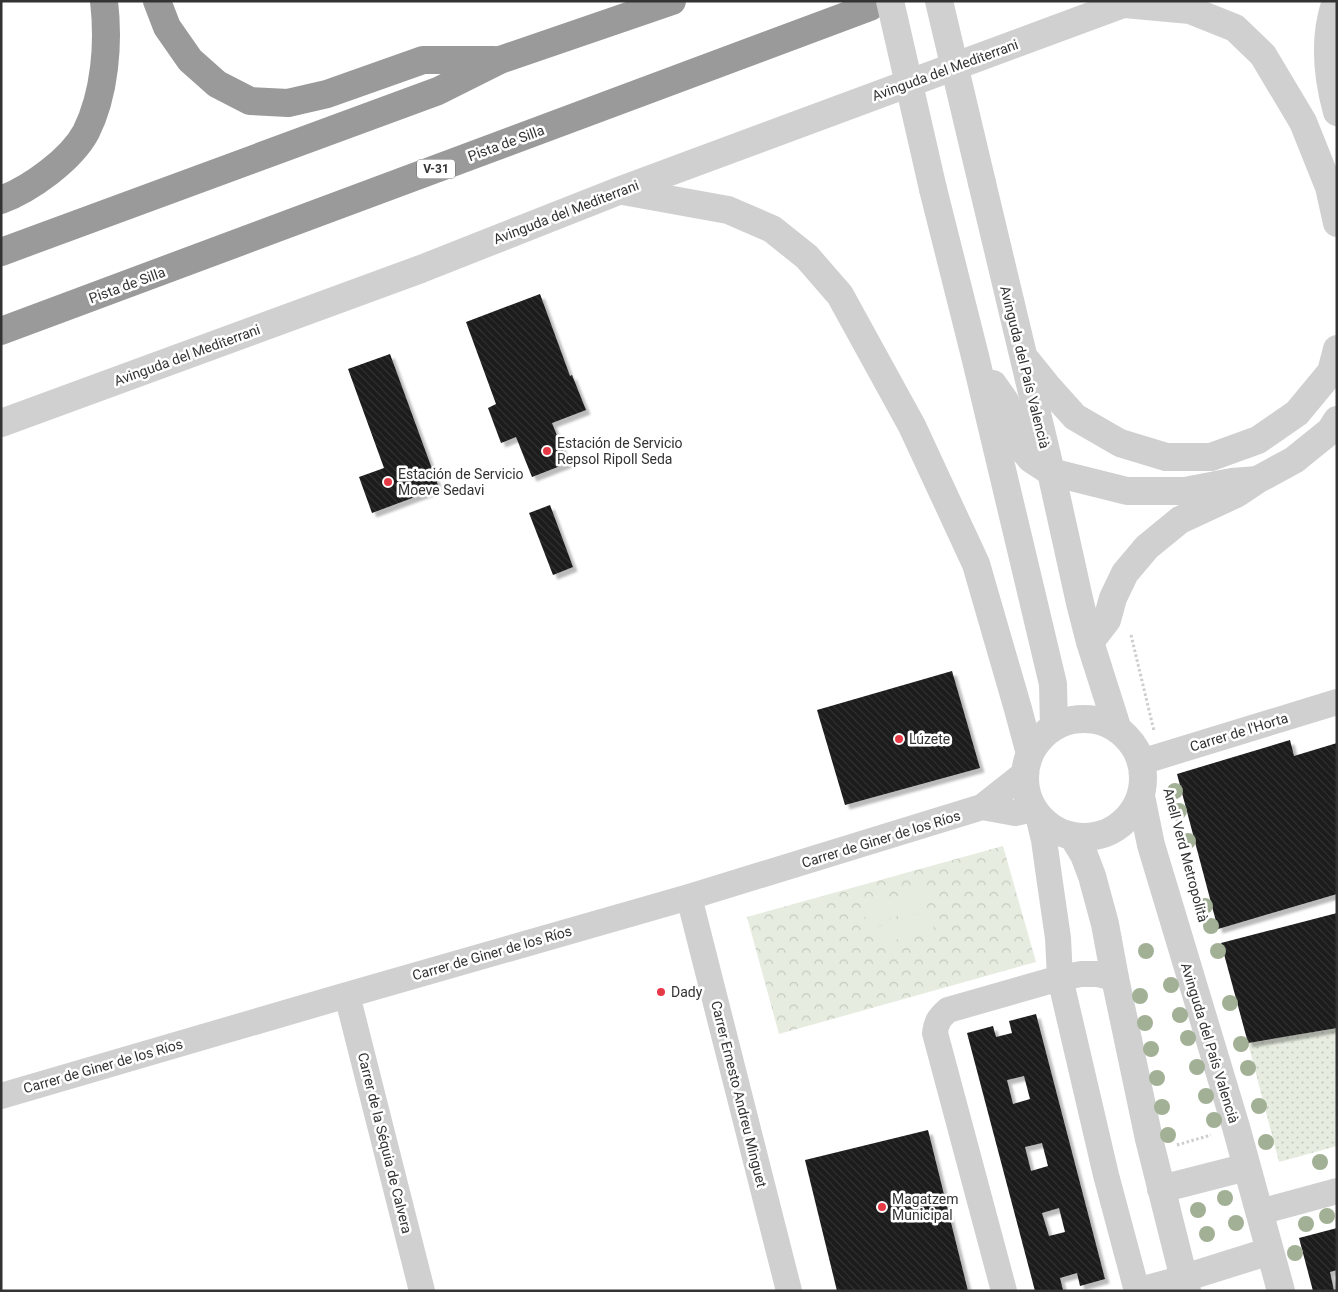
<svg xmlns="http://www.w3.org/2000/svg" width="1338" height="1292" viewBox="0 0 1338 1292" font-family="Roboto,sans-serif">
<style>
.grass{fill:url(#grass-dots)}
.forest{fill:url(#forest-crowns)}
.pitch{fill:#e6ecdf}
.building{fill:url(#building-back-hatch);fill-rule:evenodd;filter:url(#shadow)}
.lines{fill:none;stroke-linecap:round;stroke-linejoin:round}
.path{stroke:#cdcdcd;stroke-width:3;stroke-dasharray:2.5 2.5;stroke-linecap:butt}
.minor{stroke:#d0d0d0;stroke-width:26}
.tertiary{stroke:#d0d0d0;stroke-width:28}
.motorway{stroke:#9a9a9a;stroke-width:28}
.tertiary-bridge{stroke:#d0d0d0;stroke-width:28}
.tree{fill:#a2b095}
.poi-dot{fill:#e63946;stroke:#fff;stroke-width:2}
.labels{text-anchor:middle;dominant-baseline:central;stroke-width:5;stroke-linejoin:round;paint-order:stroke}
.shield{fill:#fff;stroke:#707070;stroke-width:1}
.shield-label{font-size:12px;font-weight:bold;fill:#333}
.street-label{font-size:14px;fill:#333;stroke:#fff}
.poi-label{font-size:14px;fill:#333;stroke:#fff;text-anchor:start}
</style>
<defs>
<pattern id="grass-dots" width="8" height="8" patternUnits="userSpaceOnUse" patternTransform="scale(1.25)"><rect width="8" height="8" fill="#e6ecdf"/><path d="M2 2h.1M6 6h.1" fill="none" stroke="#c6cbc0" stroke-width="1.8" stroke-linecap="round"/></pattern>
<pattern id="forest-crowns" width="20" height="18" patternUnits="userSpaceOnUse" patternTransform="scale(1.25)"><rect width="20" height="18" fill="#e6ecdf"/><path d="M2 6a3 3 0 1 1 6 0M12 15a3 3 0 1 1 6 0" fill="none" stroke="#c6cbc0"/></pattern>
<pattern id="building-back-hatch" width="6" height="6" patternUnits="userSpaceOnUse" patternTransform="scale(1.25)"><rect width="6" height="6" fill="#1a1a1a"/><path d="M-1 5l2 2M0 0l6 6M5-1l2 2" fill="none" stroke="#333"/></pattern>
<filter id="shadow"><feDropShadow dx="4.5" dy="4.5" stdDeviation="1" flood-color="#0004"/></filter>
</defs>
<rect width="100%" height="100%" fill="#fff"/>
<!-- grass -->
<path class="grass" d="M1337,1028V1146L1279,1162L1248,1043Z"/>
<!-- forest -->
<path class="forest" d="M1003,846L1036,962L779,1034L747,917Z"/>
<!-- pitch -->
<path class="pitch" d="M922,889L927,907L868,925L862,907Z
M929,911L934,928L876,946L870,929Z"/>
<!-- building -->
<path class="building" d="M540,294L570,376L572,375L586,410L552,423L568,463L532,477L516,437L501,443L488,408L496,404L466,322Z
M390,354L439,488L372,513L359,477L384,468L348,369Z
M550,505L573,567L553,575L529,513Z
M952,671L980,768L845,805L817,710Z
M1290,740L1294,756L1337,743V894L1218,929L1177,774Z
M1337,913V1028L1248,1043L1221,943Z
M1036,1014L1105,1279L1080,1286L1077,1273L1060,1278L1063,1290L1061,1291H1035L967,1033L993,1026L996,1037L1012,1033L1009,1021ZM1024,1076L1030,1099L1013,1104L1007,1080ZM1042,1143L1048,1166L1031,1171L1025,1147ZM1059,1208L1065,1232L1049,1236L1042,1213Z
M928,1130L968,1291H837L805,1160Z
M1337,1228V1270L1330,1272L1334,1291H1313L1299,1238Z"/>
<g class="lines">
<!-- path -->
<path class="path" d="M1131,635L1154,731
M1173,804L1194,885
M1177,1145L1211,1135"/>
<!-- minor -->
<path class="minor" d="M1141,762L1337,702
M982,807L1015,813L1034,809
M1038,815L1044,840L1049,876L1058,938L1060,978L1106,1175L1137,1291
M689,897L789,1291
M347,995L422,1291
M1,1096L347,995L689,897L982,807L1025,773
M1260,1212L1337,1191
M1004,1291L935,1033C936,1022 940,1017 948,1010L1060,978L1081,974H1098L1115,978
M1136,1291L1184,1278"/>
<!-- tertiary -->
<path class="tertiary" d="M1336,1C1323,38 1327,76 1337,112
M1125,4L1190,10L1235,28L1263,55L1303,122L1329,187L1337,223
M982,183L1051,472L1080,603L1090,642L1118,730
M933,189L975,356L1053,684L1054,727
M623,191L728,210L772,229L807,257L840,295L912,426L976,564L1018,709L1030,754
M1027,361L1048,387L1075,417L1120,443L1166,457H1211L1258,440L1297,413L1331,372L1337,349
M993,384L1005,401L1016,441L1031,459L1051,472L1127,491H1185L1232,482L1257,480
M1,423L421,269L621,190L1131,1
M1090,642L1107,620L1113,598L1125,573L1147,547L1180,520L1236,494L1257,480L1294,460L1330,431L1337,420
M1025 778a59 59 0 1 1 118 0a59 59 0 1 1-118 0Z
M1141,796L1151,845L1236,1127L1281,1291
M1073,837L1084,855L1092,876L1105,924L1115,978L1149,1139L1187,1291
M1161,1189L1247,1167
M1184,1278L1270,1251"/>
<!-- motorway -->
<path class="motorway" d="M157,1L167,27L190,60L217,84L250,101L288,103L327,94L423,60H494
M1,200C30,189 71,160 86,132C105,94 109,43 104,1
M1,252L438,91L500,60L672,1
M1,331L870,7"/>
<!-- tertiary-bridge -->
<path class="tertiary-bridge" d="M890,1L933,189
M939,1L982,183"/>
</g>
<!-- trees -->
<g class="tree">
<circle cx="1175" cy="791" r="8"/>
<circle cx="1179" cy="811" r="8"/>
<circle cx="1188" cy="841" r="8"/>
<circle cx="1205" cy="906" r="8"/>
<circle cx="1211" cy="926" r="8"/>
<circle cx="1146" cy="951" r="8"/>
<circle cx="1218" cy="951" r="8"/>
<circle cx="1171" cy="985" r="8"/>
<circle cx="1140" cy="996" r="8"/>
<circle cx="1230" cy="1003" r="8"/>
<circle cx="1180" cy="1015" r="8"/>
<circle cx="1145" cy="1023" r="8"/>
<circle cx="1188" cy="1038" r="8"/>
<circle cx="1241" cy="1044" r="8"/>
<circle cx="1151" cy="1049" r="8"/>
<circle cx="1197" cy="1067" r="8"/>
<circle cx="1248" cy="1068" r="8"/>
<circle cx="1157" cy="1078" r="8"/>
<circle cx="1206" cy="1096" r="8"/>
<circle cx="1259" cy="1106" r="8"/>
<circle cx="1162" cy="1107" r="8"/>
<circle cx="1214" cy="1120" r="8"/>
<circle cx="1168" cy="1135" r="8"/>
<circle cx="1266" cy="1142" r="8"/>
<circle cx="1320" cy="1162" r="8"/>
<circle cx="1225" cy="1198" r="8"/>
<circle cx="1198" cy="1210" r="8"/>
<circle cx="1327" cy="1216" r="8"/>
<circle cx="1236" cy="1223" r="8"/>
<circle cx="1306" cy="1224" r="8"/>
<circle cx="1207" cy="1234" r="8"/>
<circle cx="1295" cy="1253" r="8"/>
</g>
<!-- markers -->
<g class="poi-dot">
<circle cx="547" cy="451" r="5"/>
<circle cx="388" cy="482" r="5"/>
<circle cx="899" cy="739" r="5"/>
<circle cx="661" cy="992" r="5"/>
<circle cx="882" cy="1207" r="5"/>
</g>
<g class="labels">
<!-- shield labels -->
<rect class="shield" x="417" y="159.5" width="38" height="19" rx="4"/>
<g class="shield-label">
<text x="436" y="169">V-31</text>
</g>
<!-- street labels -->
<g class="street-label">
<text transform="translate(945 70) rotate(-20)">Avinguda del Mediterrani</text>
<text transform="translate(506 143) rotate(-20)">Pista de Silla</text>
<text transform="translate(566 212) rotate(-21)">Avinguda del Mediterrani</text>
<text transform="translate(127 285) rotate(-20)">Pista de Silla</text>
<text transform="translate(187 355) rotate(-20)">Avinguda del Mediterrani</text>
<text transform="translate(1025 367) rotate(76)">Avinguda del País Valencià</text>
<text transform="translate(1239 732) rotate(-17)">Carrer de l'Horta</text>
<text transform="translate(881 839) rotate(-17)">Carrer de Giner de los Ríos</text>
<text transform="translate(1186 855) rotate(75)">Anell Verd Metropolità</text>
<text transform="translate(492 953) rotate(-16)">Carrer de Giner de los Ríos</text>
<text transform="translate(1210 1043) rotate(73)">Avinguda del País Valencià</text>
<text transform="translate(103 1066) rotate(-16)">Carrer de Giner de los Ríos</text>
<text transform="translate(739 1094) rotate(76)">Carrer Ernesto Andreu Minguet</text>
<text transform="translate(385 1143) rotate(76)">Carrer de la Séquia de Calvera</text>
</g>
<!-- poi labels -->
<g class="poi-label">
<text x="557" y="443">Estación de Servicio<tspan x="557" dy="16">Repsol Ripoll Seda</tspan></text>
<text x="398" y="474">Estación de Servicio<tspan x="398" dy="16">Moeve Sedavi</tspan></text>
<text x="909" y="739">Lúzete</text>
<text x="671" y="992">Dady</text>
<text x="892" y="1199">Magatzem<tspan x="892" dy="16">Municipal</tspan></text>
</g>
</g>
<!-- border -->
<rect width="1338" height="1292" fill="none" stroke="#333333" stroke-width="5"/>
</svg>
